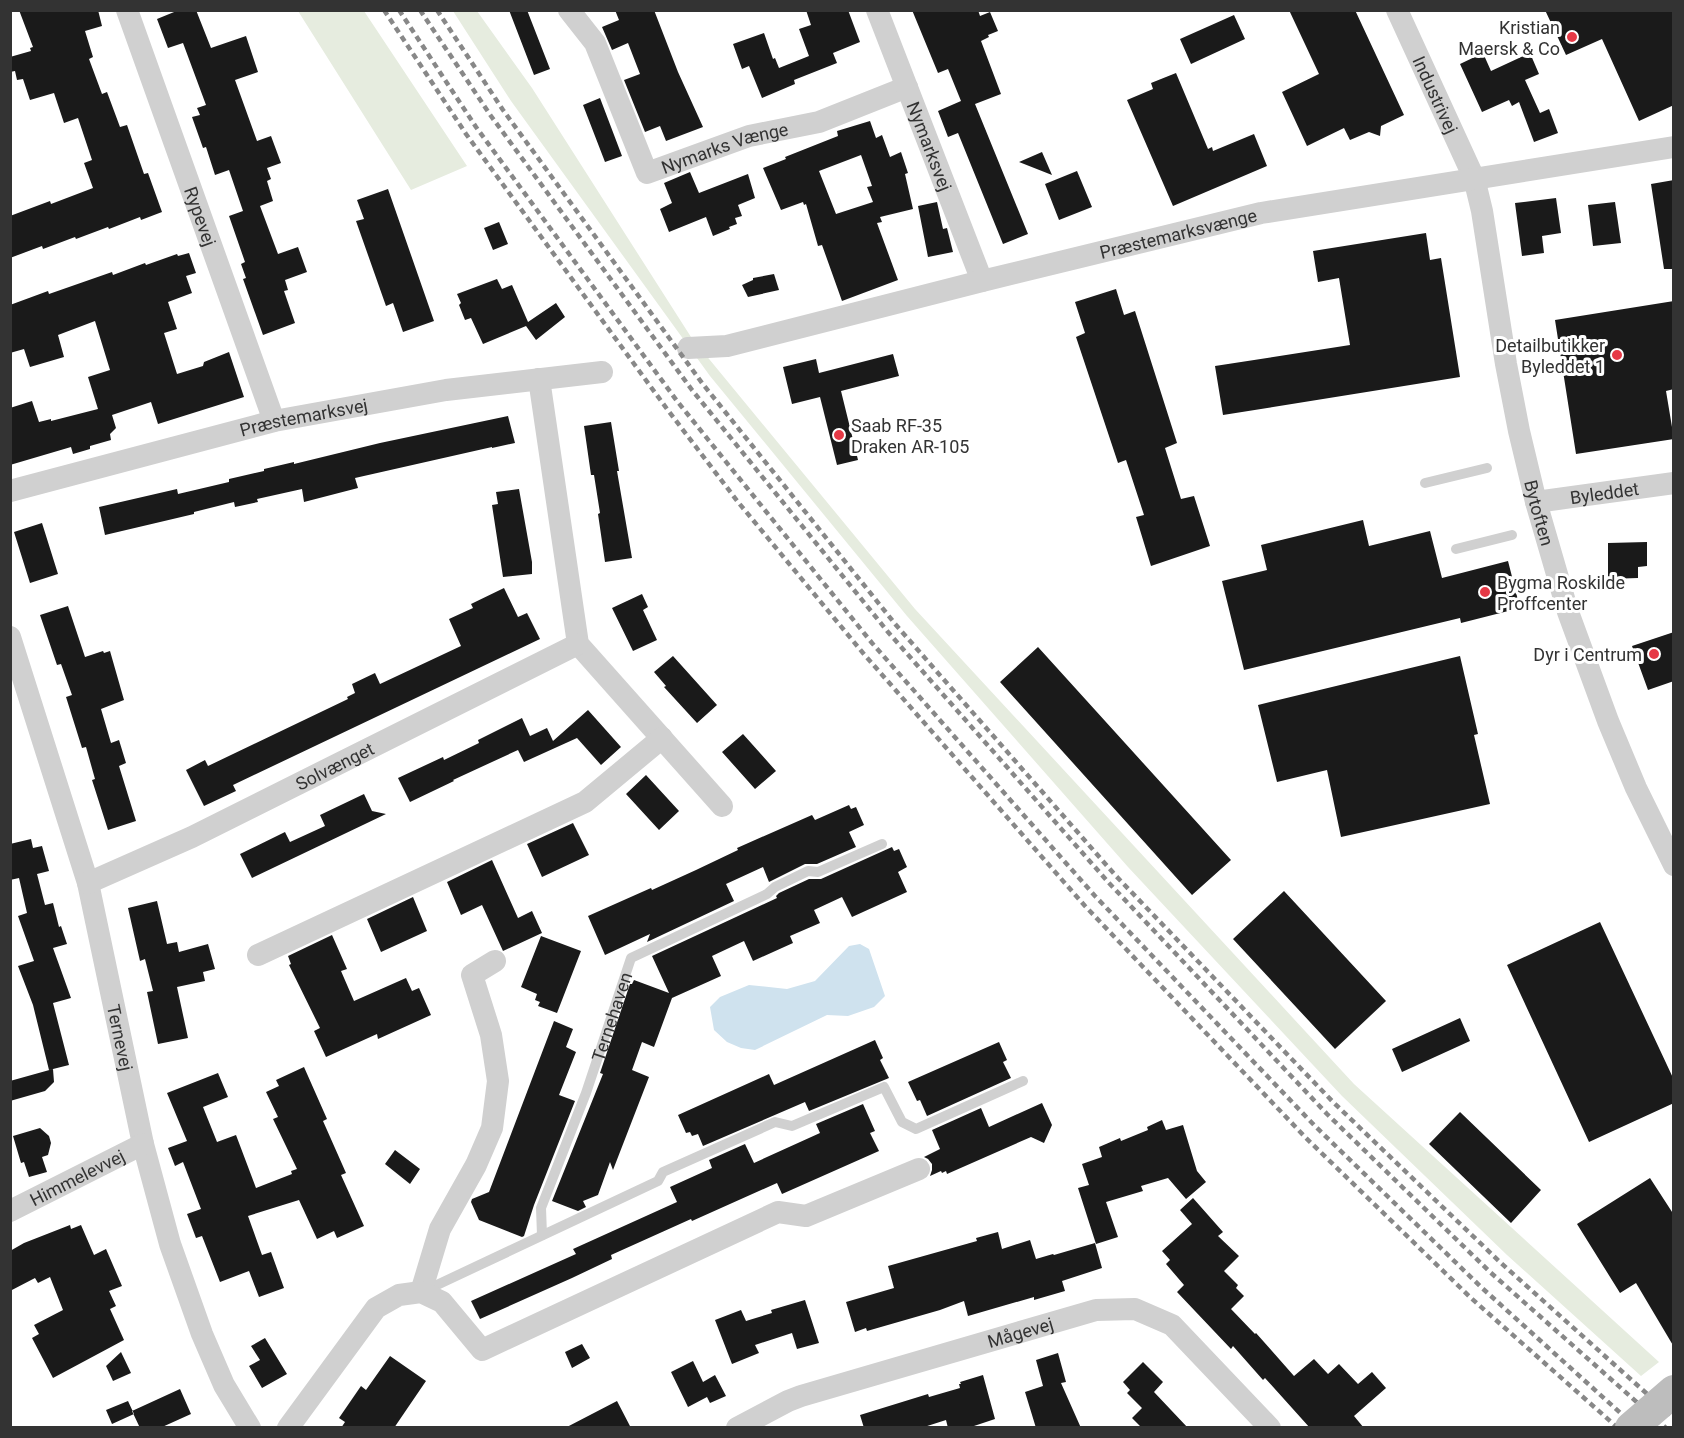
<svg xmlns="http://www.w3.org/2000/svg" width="1684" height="1438" viewBox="0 0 1684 1438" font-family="Roboto,sans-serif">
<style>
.green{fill:#e6ecdf}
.water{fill:#cfe2ee}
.building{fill:#1a1a1a;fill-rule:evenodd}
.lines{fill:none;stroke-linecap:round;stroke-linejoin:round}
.lane{stroke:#d0d0d0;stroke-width:10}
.street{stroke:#d0d0d0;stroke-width:22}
.rail{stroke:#888;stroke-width:4.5;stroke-dasharray:6 4.5;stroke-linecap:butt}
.secondary-bridge{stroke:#bdbdbd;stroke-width:32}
.poi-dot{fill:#e63946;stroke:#fff;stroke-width:2}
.labels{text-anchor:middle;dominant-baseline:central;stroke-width:6;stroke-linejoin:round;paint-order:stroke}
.poi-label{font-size:18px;fill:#333;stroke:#fff;text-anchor:end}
.street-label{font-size:18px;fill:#333;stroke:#fff}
</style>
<rect width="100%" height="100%" fill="#fff"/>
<!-- green -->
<path class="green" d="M298,11H364L467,166L411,190Z
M453,11H477L532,88L691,337L915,609L1354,1084L1659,1362L1641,1376L1507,1255L1342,1096L1128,867L907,616L710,376L511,101Z"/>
<!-- water -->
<path class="water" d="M860,944L869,949L885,996L874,1007L848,1016L827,1015L755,1050L741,1048L727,1042L714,1030L710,1007L720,997L749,985L787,989L815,981L849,946Z"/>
<!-- building -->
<path class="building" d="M19,10H98L102,26L85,31L93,57L89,59L102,94L107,92L120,127L127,125L144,174L148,173L162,212L141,220L140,217L109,229L108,227L76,239L75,237L43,249L42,246L10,258V216L50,201L51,204L93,188L84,163L92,160L78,118L64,123L54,93L30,100L23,79L17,80L15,71L10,72V57L31,51L30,48L33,47Z
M179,10H196L211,48L246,36L258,72L235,80L257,141L271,136L281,163L267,168L271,179L267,181L273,201L260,206L278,254L298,247L307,272L285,280L288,290L284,291L295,323L263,335L243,279L246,278L241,264L245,262L229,216L243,211L229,170L215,175L206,147L203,148L192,117L200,115L197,108L206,105L183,43L168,48L157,19Z
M509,10H527L550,69L534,75Z
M615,10H654L678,72L703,127L666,141L660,126L645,132L624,80L640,74L628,43L612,50L602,27L619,20Z
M806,10H848L860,42L833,53L837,63L794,80L795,84L762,98L749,66L742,69L733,44L764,33L773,59L775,58L779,68L809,56L799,29L811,25Z
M912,10H978L980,16L990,12L998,31L988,35L989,37L981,41L1001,94L975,104L1028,234L1003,244L958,133L948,137L938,111L961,101L948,69L938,73Z
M1289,10H1355L1404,115L1381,126L1380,136L1369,132L1350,140L1344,128L1307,146L1282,92L1319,74Z
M1545,10H1674V105L1639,121L1602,39L1566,55Z
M1234,15L1245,39L1191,64L1180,39Z
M1483,53L1491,71L1530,53L1539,74L1525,80L1540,113L1549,109L1558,133L1534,142L1519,102L1512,106L1509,100L1482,112L1460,64Z
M1176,73L1208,149L1212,147L1213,151L1254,134L1267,166L1173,206L1127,100L1153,89L1151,83Z
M600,98L622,156L605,162L583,105Z
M870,121L876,138L882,135L890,157L901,152L908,173L905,174L913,209L880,217L882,222L877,223L898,280L842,301L822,245L818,246L806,204L804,205L803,202L781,210L763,168L786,159L785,157L838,136L837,131ZM861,155L872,186L867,187L873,202L836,214L819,171Z
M1042,152L1052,175L1019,162Z
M1077,171L1092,207L1059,220L1045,184Z
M690,172L699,193L748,174L755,198L738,205L742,216L735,218L737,224L729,227L730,229L713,236L706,217L669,232L660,209L672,203L664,183Z
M1674,180V269H1664L1651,184Z
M388,189L434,321L403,332L393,303L386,306L356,221L364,219L357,200Z
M1556,198L1561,233L1542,236L1544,253L1522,256L1515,203Z
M937,202L943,229L947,228L953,252L928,257L918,206Z
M1615,202L1621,243L1593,246L1588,205Z
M499,222L508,244L493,250L484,228Z
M1426,233L1430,260L1441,258L1460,377L1223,415L1215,366L1350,345L1339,278L1318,282L1313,251Z
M189,253L196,273L186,276L192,293L168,302L177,329L164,333L177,374L203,366L204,362L229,352L244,397L158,424L151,402L112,415L116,428L110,434L111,440L90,446V449L73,454L71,447L10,465V408L32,401L39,422L51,419V421L98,409L88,377L110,370L95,321L58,335L64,357L30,367L24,349L10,353V305L48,291L49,294L112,272L113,275L145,263L146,265L177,254L178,256Z
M774,274L779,290L748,297L742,285L753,280V278Z
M497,279L502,289L512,285L528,322L556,303L565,317L536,340L526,326L483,344L471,318L465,320L459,305L461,303L457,294Z
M1116,289L1124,315L1135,311L1177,443L1165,448L1181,499L1194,496L1210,546L1151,566L1136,517L1144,515L1126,460L1118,463L1076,337L1085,333L1075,302Z
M1674,301V389L1666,391L1674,439L1576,454L1555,320Z
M893,354L899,376L841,391L858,460L837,465L820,397L792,404L783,367L816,359L819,373Z
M508,416L515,443L492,448V447L355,478L358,488L304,502L302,489L257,499L258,502L235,507L234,502L194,512V514L105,535L99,507L177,489L178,494L229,482V479L264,471V469L294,462V464L380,443Z
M611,422L619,471H617L632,558L605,562L598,514L600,513L594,475H591L584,426Z
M519,489L532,562V574L503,577L492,505L498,504L496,492Z
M1363,520L1369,546L1430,531L1442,578L1508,561L1520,608L1461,623L1460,618L1244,670L1222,581L1267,570L1261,545Z
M42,523L58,574L30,583L14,532Z
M1647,542V566L1638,567V578L1608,579V543Z
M504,588L518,617L527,613L540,639L233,785L236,791L204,806L186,770L205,760L208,766L348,699L347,697L355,693L352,684L375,673L380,684L461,646L449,619L473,608L471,604Z
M642,594L648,607L643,610L657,640L633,651L612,608Z
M68,606L85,657L103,651L104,653L110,651L124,700L101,709L111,743L119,740L126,763L119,766L136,821L108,830L92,780L95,779L86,747L82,748L66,697L72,695L61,664L57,665L40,615Z
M1674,632V681L1648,690L1632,646Z
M1038,647L1231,860L1192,895L1000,682Z
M673,656L717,705L697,723L664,687L666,686L654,672Z
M1460,656L1478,734L1474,735L1490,804L1341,837L1327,770L1277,782L1258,705Z
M588,710L621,747L601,765L577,738L524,762L518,750L453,780L454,781L410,802L398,778L443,757L444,760L479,743L478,740L522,718L530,736L547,728L553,741Z
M743,734L776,771L755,789L722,752Z
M646,775L679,811L659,830L626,794Z
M364,794L372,811L386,814L252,878L240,854L285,832L290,842L325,826L320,815Z
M849,805L851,809L856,807L864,825L849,832L856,847L817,864H805L769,882L763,867L726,884L734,901L647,942L650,934L605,955L588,916L651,888L652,890L696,870L738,850L737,848L812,815L815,820Z
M573,823L589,855L542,877L527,844Z
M31,839L33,848L42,846L49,871L37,874L45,905L53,903L59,927L61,926L67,944L53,948L71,998L53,1003L69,1065L49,1070L33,1005L18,966L34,961L18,916L27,913L19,878L10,880V844Z
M892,847L894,851L899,849L907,867L898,872L907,892L852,917L842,897L814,910L820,923L790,936L793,943L753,961L744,941L712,956L721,976L672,998L654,1047L642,1042L632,1070L649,1077L613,1170L610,1162L598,1195L583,1201L586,1207L578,1211L552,1201L603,1074L600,1073L630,984H632L634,980L669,993L652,956L777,898L776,896L779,893L809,879H821Z
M492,860L518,918L532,911L542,933L503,951L482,905L461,915L447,882Z
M1284,891L1386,1001L1335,1049L1233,939Z
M413,897L427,931L381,952L367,919Z
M157,901L167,944L177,942L179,952L208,944L215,969L203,972L205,981L177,987L188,1038L158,1044L147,992L153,991L145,959L140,961L128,908Z
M1600,922L1674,1080V1103L1589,1142L1507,965Z
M332,935L347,969L341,971L354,1001L406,978L412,991L419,988L431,1015L378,1039L377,1034L326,1057L314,1031L320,1028L289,965L291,964L288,956Z
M541,936L581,951L557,1013L538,1006L540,1002L535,1000L537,994L521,987Z
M1460,1018L1470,1041L1402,1072L1392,1049Z
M554,1021L573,1029L566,1047L576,1052L559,1095L575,1101L534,1205L524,1236L522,1237L479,1220L471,1202L472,1199L489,1192Z
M875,1040L883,1058L880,1060L889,1078L809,1111L805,1102L703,1146L698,1134L692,1136L690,1132L686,1133L678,1115L769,1074L774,1085Z
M999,1042L1007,1060L1003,1062L1011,1078L927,1116L920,1100L917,1101L908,1082Z
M304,1067L327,1119L323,1121L346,1173L341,1175L364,1226L337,1238L334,1231L317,1239L299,1200L248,1216L262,1255L271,1252L284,1288L259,1297L249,1271L220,1282L202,1236L196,1238L187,1214L201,1209L183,1162L175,1166L168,1148L187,1141L167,1093L218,1073L228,1097L203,1107L217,1142L236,1135L256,1188L292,1174L291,1171L297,1169L273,1119L278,1117L266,1092L279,1086L276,1080Z
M53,1069L54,1082L45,1091L10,1101V1081Z
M1042,1103L1052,1125L1044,1143L1031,1137L947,1174L946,1171L942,1173L941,1171L930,1176L932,1170V1164L928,1159L924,1157L940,1149L932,1130L981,1108L989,1127Z
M863,1104L875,1131L870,1133L879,1151L782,1194L777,1183L692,1221L691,1219L611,1255L612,1259L572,1278L480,1319L471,1301L576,1254L573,1249L677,1202L670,1187L712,1168L709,1160L745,1144L754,1163L820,1133L816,1124Z
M1460,1112L1541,1190L1511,1223L1429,1144Z
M1162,1120L1166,1130L1183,1125L1197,1171L1206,1182L1186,1199L1168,1178L1141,1186L1143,1191L1106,1202L1118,1237L1096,1244L1078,1188L1089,1185L1082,1164L1102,1157L1099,1147L1120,1138L1121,1141L1148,1130L1147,1127Z
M40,1128L49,1136L51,1143L48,1155L42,1157L47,1172L29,1177L24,1162L21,1163L13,1136Z
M395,1150L420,1169L410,1184L385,1164Z
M1650,1178L1674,1215V1347L1636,1283L1620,1293L1577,1224Z
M1193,1198L1223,1232L1218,1236L1239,1256L1224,1271L1238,1285L1236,1288L1244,1296L1231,1309L1255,1334L1256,1333L1294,1376L1314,1359L1328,1374L1339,1364L1358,1384L1372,1372L1386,1388L1354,1416L1364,1428H1310L1265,1378L1263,1380L1233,1346L1231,1349L1177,1292L1184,1285L1166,1264L1170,1260L1162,1251L1192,1224L1180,1210Z
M70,1225L71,1229L81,1225L94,1255L106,1249L122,1286L109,1291L116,1306L110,1309L124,1340L53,1378L32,1338L39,1334L34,1325L63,1310L50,1277L38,1283L35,1278L10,1291V1251L24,1243Z
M998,1232L1002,1249L1030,1240L1036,1259L1053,1254L1054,1255L1095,1243L1102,1268L1062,1281L1065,1291L1034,1300V1297L968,1316L964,1301L940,1310L867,1331L866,1328L855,1332L846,1302L894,1288L888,1266L977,1241L976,1238Z
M805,1300L819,1343L797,1349L792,1333L755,1345L759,1353L732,1364L715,1320L741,1310L746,1321L772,1313L771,1310Z
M265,1338L287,1374L262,1388L249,1366L260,1360L251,1346Z
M582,1344L590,1358L572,1368L565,1352Z
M121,1352L131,1373L113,1381L106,1366Z
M1058,1353L1066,1382L1061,1383L1081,1428H1036L1025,1392L1043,1386L1036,1360Z
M390,1356L426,1381L394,1428H341L345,1422L339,1418L361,1386L366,1390Z
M693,1361L703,1382L715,1375L726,1396L710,1403L707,1397L688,1407L671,1372Z
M1143,1362L1163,1382L1154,1392L1188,1428H1142L1132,1418L1142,1408L1127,1393L1130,1390L1123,1382Z
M983,1375L995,1419L968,1428H948L946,1420L921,1428H864L860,1415L928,1394L929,1397L960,1388L959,1384H961L960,1382Z
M180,1389L191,1414L160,1428H140L132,1411Z
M128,1401L134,1414L112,1424L106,1410Z
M617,1401L631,1428H565Z"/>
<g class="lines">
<!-- lane -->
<g class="lane">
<path d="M1425,483L1487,468"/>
<path d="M1456,549L1512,535"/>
<path id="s1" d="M542,1235L541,1208L586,1093L631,958L767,894L775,887L808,871L818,872L882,844"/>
<path d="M422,1292L658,1181L663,1172L775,1122L792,1126L884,1087L902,1122L916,1129L1023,1081"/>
</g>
<!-- street -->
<g class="street">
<path id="s2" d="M127,10L274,421"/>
<path id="s3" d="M569,10L595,43L647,173L749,136L819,122L907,87"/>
<path id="s4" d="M877,10L982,281"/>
<path id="s5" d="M1397,10L1474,178L1482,211L1506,364L1519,431L1536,502L1568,612L1608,721L1636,788L1674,865"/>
<path id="s6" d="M688,348L727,346L982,281L1261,213L1674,147"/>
<path d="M539,379L578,644L722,806"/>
<path id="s7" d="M10,491L274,421L446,390L602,372"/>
<path id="s8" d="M1536,502L1674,483"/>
<path id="s9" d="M10,637L88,883L143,1144L170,1244L202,1334L224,1385L250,1428"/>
<path id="s10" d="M88,883L192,837L578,644"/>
<path d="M258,955L585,802L662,738"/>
<path id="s11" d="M10,1211L143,1144"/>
<path d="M421,1292L440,1229L476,1165L492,1128L498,1081L491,1035L472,975L495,961"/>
<path d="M288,1428L376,1308L399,1295L421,1292L442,1302L482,1350L778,1212L806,1216L919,1169"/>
<path id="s12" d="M737,1428L788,1401L801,1396L1096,1310L1135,1309L1172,1325L1270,1428"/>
</g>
<!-- rail -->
<path class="rail" d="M384,10L466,134L667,409L738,502L863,653L1085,906L1306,1138L1471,1298L1618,1428
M399,10L476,127L677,401L872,643L1095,896L1315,1126L1481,1287L1637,1428
M420,10L491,116L692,390L888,632L1109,883L1327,1114L1490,1272L1666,1428
M437,10L503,110L702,383L896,625L1116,876L1333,1102L1501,1263L1674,1418"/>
<!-- secondary-bridge -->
<path class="secondary-bridge" d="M1631,1428L1674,1391"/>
</g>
<!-- markers -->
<g class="poi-dot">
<circle cx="1572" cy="37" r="6"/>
<circle cx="1617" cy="355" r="6"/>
<circle cx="839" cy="435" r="6"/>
<circle cx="1485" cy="592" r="6"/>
<circle cx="1654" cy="654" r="6"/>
</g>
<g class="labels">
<!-- poi labels -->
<g class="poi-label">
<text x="1560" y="27">Kristian<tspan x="1560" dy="21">Maersk &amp; Co</tspan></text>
<text x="1605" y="345">Detailbutikker<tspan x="1605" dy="21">Byleddet 1</tspan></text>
<text x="851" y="425" text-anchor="start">Saab RF-35<tspan x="851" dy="21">Draken AR-105</tspan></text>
<text x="1497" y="582" text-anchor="start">Bygma Roskilde<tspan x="1497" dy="21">Proffcenter</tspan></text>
<text x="1642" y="654">Dyr i Centrum</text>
</g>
<!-- street labels -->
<g class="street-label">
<text stroke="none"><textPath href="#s5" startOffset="93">Industrivej</textPath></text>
<text stroke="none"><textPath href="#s4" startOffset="146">Nymarksvej</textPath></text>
<text stroke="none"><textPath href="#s3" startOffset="264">Nymarks Vænge</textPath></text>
<text stroke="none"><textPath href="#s2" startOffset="219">Rypevej</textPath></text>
<text stroke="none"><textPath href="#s6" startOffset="504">Præstemarksvænge</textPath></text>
<text stroke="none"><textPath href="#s7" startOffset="303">Præstemarksvej</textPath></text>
<text stroke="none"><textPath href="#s8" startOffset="69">Byleddet</textPath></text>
<text stroke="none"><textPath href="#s5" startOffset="526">Bytoften</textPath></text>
<text stroke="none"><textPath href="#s10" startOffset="273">Solvænget</textPath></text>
<text stroke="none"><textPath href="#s1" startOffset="231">Ternehaven</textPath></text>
<text stroke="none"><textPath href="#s9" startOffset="416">Ternevej</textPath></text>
<text stroke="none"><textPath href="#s11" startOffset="75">Himmelevvej</textPath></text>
<text stroke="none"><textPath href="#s12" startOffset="300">Mågevej</textPath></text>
</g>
</g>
<!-- border -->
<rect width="1684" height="1438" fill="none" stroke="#333333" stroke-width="24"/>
</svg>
